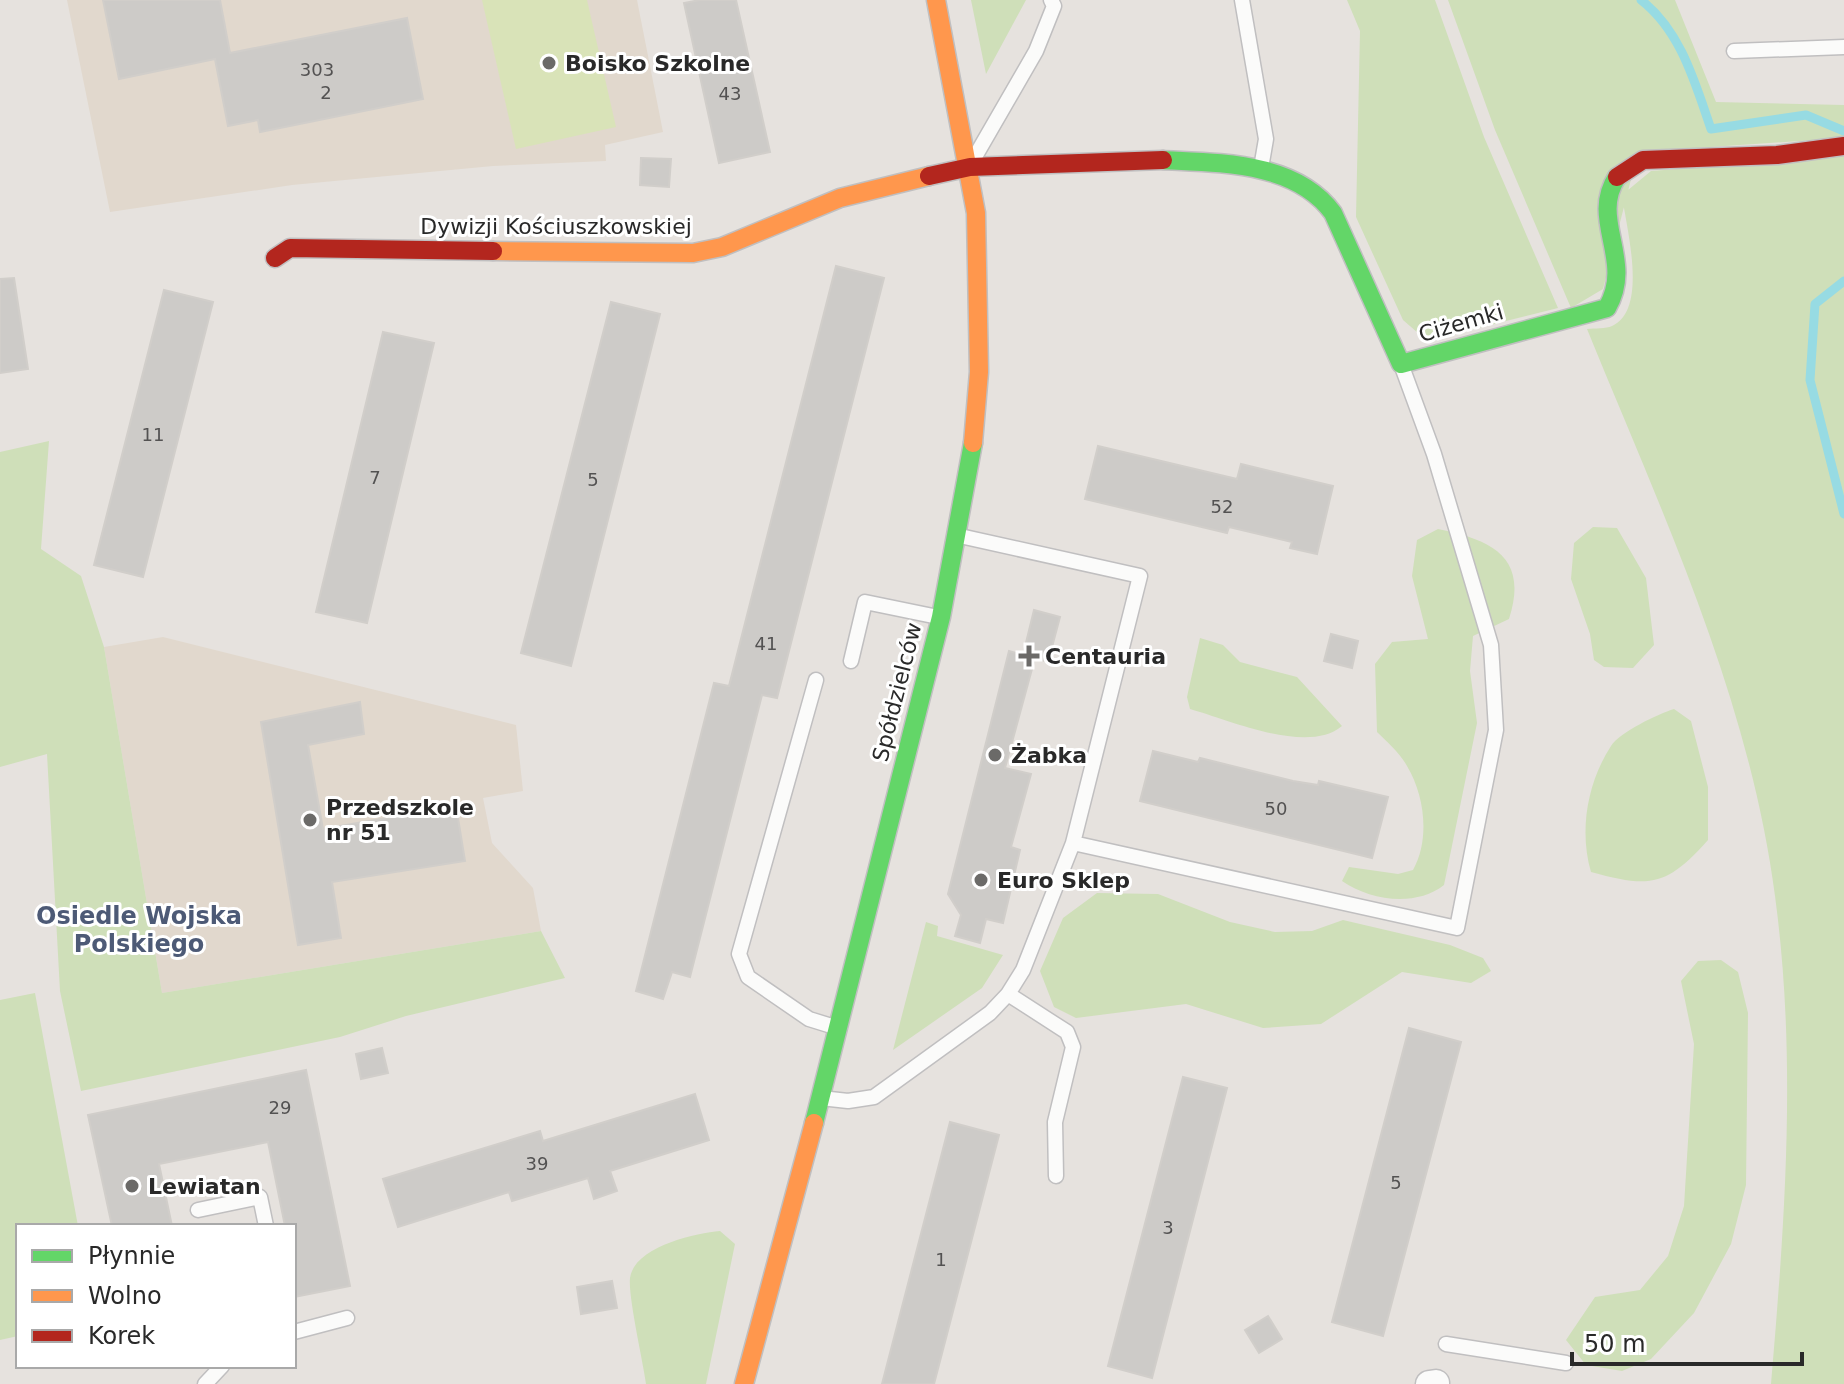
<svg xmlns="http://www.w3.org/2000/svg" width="1844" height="1384" viewBox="0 0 1844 1384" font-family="'DejaVu Sans',sans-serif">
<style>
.education{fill:#e1d8cd}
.green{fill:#cfdfb9}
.pitch{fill:#d9e3b8}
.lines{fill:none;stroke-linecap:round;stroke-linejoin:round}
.stream{stroke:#97dbe3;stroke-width:9}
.building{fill:#cdcbc8;stroke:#d1ceca;stroke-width:2}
.lane-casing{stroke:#c0bfc0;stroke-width:17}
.street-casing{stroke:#c0bfc0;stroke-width:29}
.fast-casing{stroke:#c0bfc0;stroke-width:21}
.slow-casing{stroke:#c0bfc0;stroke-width:21}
.jam-casing{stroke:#c0bfc0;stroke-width:21}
.lane{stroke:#fbfbfa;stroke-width:14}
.street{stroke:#fbfbfa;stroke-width:26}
.fast{stroke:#63d668;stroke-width:18}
.slow{stroke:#ff974d;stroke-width:18}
.jam{stroke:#b3261e;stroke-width:18}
.poi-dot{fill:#6b6a68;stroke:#fff;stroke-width:3}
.labels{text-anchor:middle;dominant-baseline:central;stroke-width:6;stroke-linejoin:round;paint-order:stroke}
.number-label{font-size:18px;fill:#535252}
.poi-label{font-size:22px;font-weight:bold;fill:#292929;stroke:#fff;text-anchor:start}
.street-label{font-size:22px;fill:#292929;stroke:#fff}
.neighbourhood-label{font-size:24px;font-weight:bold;fill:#4d5a76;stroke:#fff}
</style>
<rect width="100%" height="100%" fill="#e6e2de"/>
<!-- education -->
<path class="education" d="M67,0H637L663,132L605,145L606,161L493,166L292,185L110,212Z
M163,637L516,725L523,791L483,798L492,843L533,888L541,931L162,993L104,647Z"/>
<!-- green -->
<path class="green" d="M971,0H1026L986,74Z
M1347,0H1435L1484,137L1558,308L1438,338L1418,333L1403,320L1356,217L1360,31Z
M1448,0H1675L1716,102L1844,105V138L1638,152L1603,289L1571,308L1495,130Z
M1844,156V1384H1771C1785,1221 1797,1058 1775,896C1749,697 1662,513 1587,329C1595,328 1606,329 1612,326C1649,309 1626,227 1622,195L1651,171Z
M49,441L41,549L81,576L104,647L162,993L541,931L565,978L406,1016L340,1037L81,1091L60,991L47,754L0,767V452Z
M1593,527L1617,528L1646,578L1654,645L1633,668L1604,667L1594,660L1590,634L1571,579L1574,543Z
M1438,529C1492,540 1529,557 1509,619L1473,636L1470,671L1477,723L1444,885C1416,907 1371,901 1342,881L1349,867L1398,874L1413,870C1430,840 1425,796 1407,766C1400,753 1387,742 1377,732L1375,664L1392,642L1428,639L1412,576L1417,540Z
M1200,638L1223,645L1240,662L1297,677L1342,726C1308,755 1229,720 1190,709L1187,697Z
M1674,709L1691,721L1708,787V840C1666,887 1650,888 1591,872C1579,831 1587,783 1611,746C1620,732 1658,714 1674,709Z
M1097,893L1158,894L1230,922L1275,932L1312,931L1343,920L1450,945L1483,958L1491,971L1471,983L1402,972L1321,1024L1263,1028L1186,1004L1076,1018L1054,1007L1040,971L1063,918Z
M926,922L938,926L937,936L1003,955L982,988L893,1050Z
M1721,960L1738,972L1748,1013L1746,1185L1731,1244L1694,1313L1651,1359L1622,1371L1586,1365L1566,1340L1595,1297L1640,1290L1668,1256L1684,1206L1694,1044L1681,981L1698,961Z
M35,993L78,1226H18V1336L0,1340V1000Z
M720,1231L735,1244L706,1384H646C643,1361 628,1297 630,1278C634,1247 695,1233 720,1231Z"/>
<!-- pitch -->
<path class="pitch" d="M482,0H587L616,127L516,149Z"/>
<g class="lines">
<!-- stream -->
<path class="stream" d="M1641,0C1681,31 1695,83 1711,129L1806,115L1844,131
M1844,281L1815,304L1810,380L1844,514"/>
</g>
<!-- building -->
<path class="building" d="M103,0H220L230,53L407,18L423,99L260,132L258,120L228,126L215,59L119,79Z
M700,0H736L770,152L719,163L684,3Z
M641,158L671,159L669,187L640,185Z
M836,266L884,278L777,698L762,695L690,977L672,972L663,999L636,991L714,683L729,686Z
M14,278L28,369L0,373V279Z
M164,290L213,302L143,577L94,565Z
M611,302L660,314L571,666L521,653Z
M383,332L434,343L367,623L316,612Z
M1098,446L1237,479L1241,464L1333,486L1317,554L1290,548L1292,542L1229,527L1227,533L1085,499Z
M1034,610L1060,617L1048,662L1035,658L1005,768L1031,774L1011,847L1020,850L1003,923L986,919L980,943L955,936L961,915L948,894L1009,651L1023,655Z
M1331,634L1358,641L1352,668L1324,661Z
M360,702L364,734L308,745L323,829L456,806L465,861L332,882L341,938L298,945L261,722Z
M1153,751L1198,762L1200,758L1293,781L1318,785L1319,781L1388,797L1372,858L1140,801Z
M1409,1028L1461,1042L1383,1336L1332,1322Z
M382,1048L388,1073L361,1079L356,1054Z
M306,1070L350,1286L294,1297V1226H285L268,1142L159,1164L172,1226H112L88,1115Z
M1183,1077L1227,1088L1152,1378L1108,1366Z
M695,1094L709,1140L610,1171L617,1191L594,1199L588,1178L512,1201L509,1192L398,1227L383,1179L540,1131L543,1141Z
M950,1122L999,1135L934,1384H882Z
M612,1281L617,1308L581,1314L577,1287Z
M1268,1316L1282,1339L1259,1353L1245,1330Z"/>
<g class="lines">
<!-- lane casing -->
<g class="lane-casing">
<path id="lane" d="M1242,0L1266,139L1261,168
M1734,51L1844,47
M976,155L1036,51L1054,6L1051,0
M851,661L865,602L938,617
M816,680L739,954L748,977L809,1019L838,1028
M1073,843L1457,928L1496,730L1491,645L1434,454L1401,364
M1008,994L1067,1032L1073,1047L1055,1122L1056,1176
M821,1098L848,1101L874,1097L990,1013L1008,994L1023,970L1073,843L1140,576L960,536
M198,1210L260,1197L266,1226
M294,1332L347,1318
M1446,1344L1566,1363
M205,1384L222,1366"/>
</g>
<!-- street casing -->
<g class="street-casing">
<path id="street" d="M1429,1384L1436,1383"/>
</g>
<!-- fast casing -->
<g class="fast-casing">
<path id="fast" d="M1163,160C1221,163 1296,162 1333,213L1401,364L1607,308C1635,260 1589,220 1617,177
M814,1123L941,617L973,443"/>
</g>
<!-- slow casing -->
<g class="slow-casing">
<path id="slow" d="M936,0L976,213L979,372L973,443
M493,251L693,253L722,247L840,198L929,176
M744,1384L814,1123"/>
</g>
<!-- jam casing -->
<g class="jam-casing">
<path id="jam" d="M929,176L970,167L1163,160
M1617,177L1643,160L1777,155L1844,146
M275,258L290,248L493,251"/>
</g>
<!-- lane -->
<use href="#lane" class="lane"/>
<!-- street -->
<use href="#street" class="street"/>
<!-- fast -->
<use href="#fast" class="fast"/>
<!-- slow -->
<use href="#slow" class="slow"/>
<!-- jam -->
<use href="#jam" class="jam"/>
</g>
<!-- markers -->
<g class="poi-dot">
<circle cx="549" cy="63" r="8"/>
<path d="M1025 644h8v8h8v8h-8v8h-8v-8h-8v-8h8z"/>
<circle cx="995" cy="755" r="8"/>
<circle cx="310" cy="820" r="8"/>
<circle cx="981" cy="880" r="8"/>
<circle cx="132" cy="1186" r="8"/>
</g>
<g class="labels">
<!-- number labels -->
<g class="number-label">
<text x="317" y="69">303</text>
<text x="326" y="92">2</text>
<text x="730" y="93">43</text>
<text x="153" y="434">11</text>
<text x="375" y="477">7</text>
<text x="593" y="479">5</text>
<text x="1222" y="506">52</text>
<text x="766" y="643">41</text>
<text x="1276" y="808">50</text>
<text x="280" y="1107">29</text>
<text x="537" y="1163">39</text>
<text x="1396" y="1182">5</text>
<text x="1168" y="1227">3</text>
<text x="941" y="1259">1</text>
</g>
<!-- poi labels -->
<g class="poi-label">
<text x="565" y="63">Boisko Szkolne</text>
<text x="1045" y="656">Centauria</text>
<text x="1011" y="755">Żabka</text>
<text x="326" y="807">Przedszkole<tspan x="326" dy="25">nr 51</tspan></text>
<text x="997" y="880">Euro Sklep</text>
<text x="148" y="1186">Lewiatan</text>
</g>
<!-- street labels -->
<g class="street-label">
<text x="556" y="226">Dywizji Kościuszkowskiej</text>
<text transform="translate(1461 323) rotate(-16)">Ciżemki</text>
<text transform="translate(897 692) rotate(-76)">Spółdzielców</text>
</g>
<!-- neighbourhood labels -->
<g class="neighbourhood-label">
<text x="139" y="916">Osiedle Wojska<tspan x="139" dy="28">Polskiego</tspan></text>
</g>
</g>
<!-- legend -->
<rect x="16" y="1224" width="280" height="144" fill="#ffffff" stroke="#a9a9a9" stroke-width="2"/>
<rect x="32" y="1250" width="40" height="12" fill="#63d668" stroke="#a9a9a9" stroke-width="2"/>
<text x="88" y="1264" font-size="24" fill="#292929">Płynnie</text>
<rect x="32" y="1290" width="40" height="12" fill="#ff974d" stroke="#a9a9a9" stroke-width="2"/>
<text x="88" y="1304" font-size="24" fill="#292929">Wolno</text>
<rect x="32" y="1330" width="40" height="12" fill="#b3261e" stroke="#a9a9a9" stroke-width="2"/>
<text x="88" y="1344" font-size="24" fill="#292929">Korek</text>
<!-- scale -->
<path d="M1572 1352v12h230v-12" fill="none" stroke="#292929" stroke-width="4"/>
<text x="1584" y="1352" font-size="24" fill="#292929" stroke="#ffffff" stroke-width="6" paint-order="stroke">50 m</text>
</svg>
